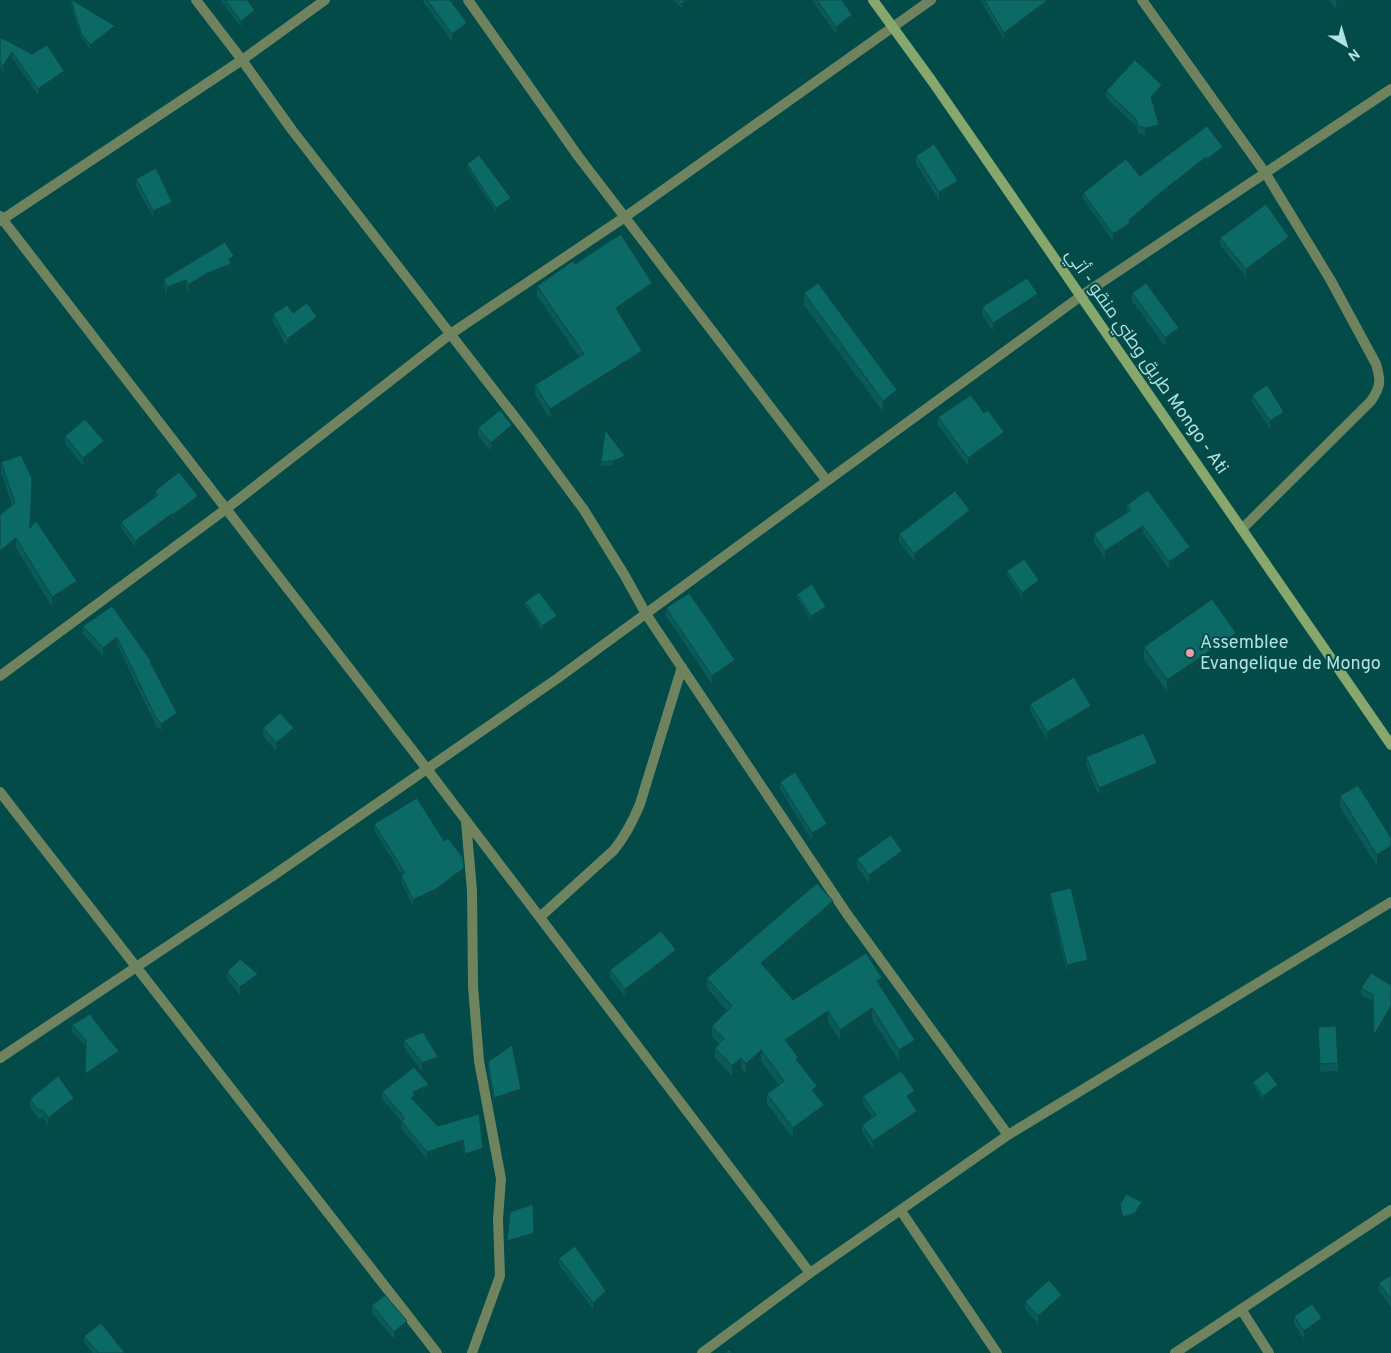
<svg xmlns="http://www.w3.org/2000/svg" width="1391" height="1353" viewBox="0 0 1391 1353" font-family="Overpass,Cairo,sans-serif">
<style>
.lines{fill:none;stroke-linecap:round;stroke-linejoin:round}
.street{stroke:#6f835e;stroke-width:10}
.secondary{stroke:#88a76d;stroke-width:10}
.wall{fill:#095a58}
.shaded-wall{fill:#084a47}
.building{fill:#0b6966;stroke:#084a47}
.poi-dot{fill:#f49aa6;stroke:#024b48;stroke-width:2}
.labels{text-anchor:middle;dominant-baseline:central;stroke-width:4;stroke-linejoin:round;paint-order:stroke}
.street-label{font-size:18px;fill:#b1e4e1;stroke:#024b48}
.poi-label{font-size:18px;fill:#b1e4e1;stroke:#024b48;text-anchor:start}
</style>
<rect width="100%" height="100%" fill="#024b48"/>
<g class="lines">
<!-- street -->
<path class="street" d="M196,0L242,60L292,130L528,434L584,510L625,576L646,614L847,914L1008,1135
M1142,0L1266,174L1330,279L1376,364C1381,381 1381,386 1371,401L1242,529
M0,216L427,769L810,1273
M0,221L242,60L325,0
M827,481L1081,296L1391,89
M0,676L226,509L449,335L625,217L931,0
M0,792L437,1353
M466,821L472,891L473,986L479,1061L501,1179L498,1219L500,1276L472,1353
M540,917L614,850C625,836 633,821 640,804L682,667
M0,1058L274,875L558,678L827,481L578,156L468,0
M901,1211L997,1353
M1241,1309L1269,1353
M702,1353L810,1273L1008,1135L1391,902
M1175,1353L1391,1210"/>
<!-- secondary -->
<path class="secondary" d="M873,0L932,81L1391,745"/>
</g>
<!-- wall -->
<path class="wall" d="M70,0L115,30L90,49L81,37L70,3Z
M220,0H247L255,16L241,27Z
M422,0H450L467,31L452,42Z
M674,0H691L681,8Z
M812,0H842L852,23L836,34Z
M980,0H1056L1004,39Z
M1329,0H1347L1336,9Z
M0,37L32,54L64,77L38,95L12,58L3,72L0,67Z
M1106,91L1162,92L1153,102L1159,132L1145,136L1138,133L1136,126L1106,98Z
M1223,154L1207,165L1206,164L1164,197L1130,226V229L1113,241L1083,199V193L1140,176Z
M916,156L958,189L939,200L916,164Z
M467,164L511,202L496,212L467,168Z
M136,179L172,208L153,217L136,186Z
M1220,238L1289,245L1246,277L1220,245Z
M234,263L231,265V271L207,280L188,292L186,288L167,295L164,287V279Z
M575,264L652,293L620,315L642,361L550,419L535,395V385L579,357L537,296V286Z
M804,293L897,402L883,412L804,305Z
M1132,293L1179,335L1165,346L1132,301Z
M1038,302L993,331L982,315V307Z
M293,313L317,324L287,347L273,322V314Z
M1252,395L1284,419L1270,429L1252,402Z
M984,413L1004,440L968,466L938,425V417Z
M478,428L512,433L491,451L478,436Z
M65,436L104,448L83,466L65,444Z
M625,459L613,465L601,466V462Z
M1,462L32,488L30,527L77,590L52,607L16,548L0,560V515L12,505L1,472Z
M155,491L198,502L174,520L173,519L135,547L121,528V522L155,497Z
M1127,505L1190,554L1169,569L1143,533L1105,559L1094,542V534L1127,512Z
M970,518L914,561L899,542V534Z
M1007,571L1039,584L1022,597L1007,575Z
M797,594L826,611L811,620L797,598Z
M525,602L557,620L542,630L525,606Z
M112,606L177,721L161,731L155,724L117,644L103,656L83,634V626Z
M666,608L735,668L712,684L666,616Z
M1236,644L1167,692L1144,659V647Z
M1030,704L1091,713L1047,740L1030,711Z
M263,728L294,736L276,751L263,736Z
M1086,757L1157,771L1099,796L1086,765Z
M780,782L827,831L812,840L780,789Z
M1340,796L1391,838L1377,866L1340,807Z
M374,824L464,874L436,896L413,907L401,881V875H402L374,830Z
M857,859H902L869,883L857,867Z
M1050,893L1088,968L1067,973L1050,900Z
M833,911L766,969L793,1000L882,988L915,1050L899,1061L872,1019L840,1040L828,1022L790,1047L817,1096L824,1115L793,1138L767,1104V1094L779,1085L761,1061L746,1074L741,1068L732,1076L715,1058V1048L719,1044L712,1036V1026L727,1011L707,988V978Z
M676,958L625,996L610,978V970Z
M227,972L258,982L240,995L227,979Z
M1391,985V1012L1374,1042L1373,1001L1361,995V988Z
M72,1025L119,1058L85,1081L86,1046L72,1032Z
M1318,1027L1338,1063V1071L1320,1072Z
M404,1040L438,1065L422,1071L404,1048Z
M488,1062L521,1096L494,1106L488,1070Z
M1253,1082L1278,1089L1263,1100L1253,1085Z
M382,1092H429L415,1098V1102L438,1126L483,1155L465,1161L463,1147L427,1159L401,1128V1121L382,1099Z
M863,1096L915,1098L910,1102L917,1119L873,1149L862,1132V1125L872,1117L863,1104Z
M30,1099L74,1106L48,1126L43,1118H38L30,1107Z
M559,1258L606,1298L593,1309L559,1265Z
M1391,1275V1307L1379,1291V1283Z
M1025,1302H1062L1038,1324L1025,1309Z
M372,1305L407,1328L394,1339L372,1313Z
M1294,1316L1322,1326L1304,1339L1294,1324Z
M84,1336L125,1353H92L84,1342Z"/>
<!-- shaded-wall -->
<path class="shaded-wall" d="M686,0H691L681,8V4Z
M1048,0H1056L1004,39V33Z
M1338,0H1347L1336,9V1Z
M255,10V16L241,27V21Z
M852,15V23L836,34V27Z
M467,23V31L452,42V34Z
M115,26V30L90,49V45Z
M12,52V58L3,72V66Z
M64,71V77L38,95V89Z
M1162,85V92L1151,104V97Z
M1159,125V132L1145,136V128Z
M1223,147V154L1207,165V159Z
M1206,157V164L1164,197L1130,226V229L1113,241V234L1164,190Z
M958,181V189L939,200V192Z
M511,198V202L496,212V208Z
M172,202V208L153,217V211Z
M1289,237V245L1246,277V269Z
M234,256V263L231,265V271L207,280L188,292V285Z
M186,280V288L167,295V287Z
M652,283V293L616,319V308Z
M1038,294V302L993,331V323Z
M317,317V324L287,347V339Z
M1179,328V335L1165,346V338Z
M642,351V361L550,419V409Z
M897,390V402L883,412V401Z
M1284,412V419L1270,429V421Z
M512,425V433L491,451V443Z
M1004,432V440L968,466V458Z
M104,441V448L83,466V458Z
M625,456V459L613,465V461Z
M198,496V502L174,520V514Z
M970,510V518L914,561V554Z
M173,513V519L135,547V541Z
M1143,526V533L1105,559V551Z
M16,538V548L0,560V551Z
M1190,547V554L1169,569V562Z
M1039,580V584L1022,597V593Z
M77,581V590L52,607V597Z
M826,607V611L811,620V616Z
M557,616V620L542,630V626Z
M1236,633V644L1167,692V680Z
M117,637V644L103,656V648Z
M735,660V668L712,684V676Z
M1091,706V713L1047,740V732Z
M177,713V721L161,731V724Z
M294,728V736L276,751V743Z
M1157,763V771L1099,796V788Z
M827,824V831L812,840V833Z
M1391,846V858L1377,866V855Z
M902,851V859L869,883V875Z
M464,868V874L436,896L413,907V900Z
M833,901V911L761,973V963Z
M676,950V958L625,996V989Z
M1088,960V968L1067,973V965Z
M258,974V982L240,995V987Z
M882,978V988L877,991V981Z
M1391,1006V1012L1374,1042V1035Z
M872,1008V1019L840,1040V1030Z
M828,1011V1022L785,1050V1040Z
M915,1040V1050L899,1061V1050Z
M761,1050V1061L746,1074V1064Z
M119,1051V1058L85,1081V1074Z
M438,1057V1065L422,1071V1063Z
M741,1058V1068L732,1076V1066Z
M429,1085V1092L415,1098V1103L411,1098L413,1092Z
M1278,1085V1089L1263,1100V1096Z
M817,1086V1096L812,1090Z
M521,1089V1096L494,1106V1098Z
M915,1091V1098L907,1104V1096Z
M74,1098V1106L48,1126V1118Z
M824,1105V1115L793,1138V1128Z
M917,1111V1119L873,1149V1141Z
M463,1140V1147L427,1159V1152Z
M483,1148V1155L465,1161V1154Z
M1142,1202V1206L1135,1217L1123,1221V1217Z
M534,1233V1241L507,1248V1241Z
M606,1291V1298L593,1309V1303Z
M1062,1295V1302L1038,1324V1316Z
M1322,1318V1326L1304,1339V1331Z
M407,1321V1328L394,1339V1332Z"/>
<!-- building -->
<path class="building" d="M71,0H72L115,26L90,45L81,33Z
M225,0H247L255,10L241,21Z
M427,0H450L467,23L452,34Z
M677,0H686L681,4Z
M817,0H842L852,15L836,27Z
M984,0H1048L1004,33Z
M0,37L32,54L47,45L64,71L38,89L12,52L3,66L0,61Z
M1135,60L1162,85L1151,97L1159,125L1145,128L1138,126L1136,119L1106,91Z
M1207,126L1223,147L1207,159L1206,157L1164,190L1129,220L1130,223L1113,234L1083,193L1126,159L1140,176Z
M934,144L958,181L939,192L916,156Z
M479,155L511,198L496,208L467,164Z
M156,168L172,202L153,211L136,179Z
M1266,204L1289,237L1246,269L1220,238Z
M621,234L652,283L616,308L642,351L550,409L535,385L584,354L537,286L573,261L575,264Z
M225,242L234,256L229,259L231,264L207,273L188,285L186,280L167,287L164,279Z
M1027,278L1038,294L993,323L982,307Z
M818,283L897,390L883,401L804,293Z
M1146,283L1179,328L1165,338L1132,293Z
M307,303L317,317L287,339L273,314L287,305L293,313Z
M1267,385L1284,412L1270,421L1252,395Z
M971,395L984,413L988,410L1004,432L968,458L938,417Z
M500,410L512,425L491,443L478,428Z
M85,419L104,441L83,458L65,436Z
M605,430L625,456L613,461L601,462Z
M21,455L32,478L30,528L36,521L77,581L52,597L16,538L0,551V515L15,503L1,462Z
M179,472L198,496L174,514L173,513L135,541L121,522L158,495L155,491Z
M1148,490L1190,547L1169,562L1143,526L1105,551L1094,534L1131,510L1127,505Z
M955,491L970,510L914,554L899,534Z
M1024,559L1039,580L1022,593L1007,571Z
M812,584L826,607L811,616L797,594Z
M539,592L557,616L542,626L525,602Z
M689,593L735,660L712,676L666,608Z
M1212,599L1236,633L1167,680L1144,647Z
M112,606L151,661L150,662L177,713L161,724L155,716L117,637L103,648L83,626Z
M1074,677L1091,706L1047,732L1030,704Z
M280,713L294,728L276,743L263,728Z
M1144,733L1157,763L1099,788L1086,757Z
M795,772L827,824L812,833L780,782Z
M1358,785L1391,838V846L1377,855L1340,796Z
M417,798L444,841L448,838L463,858L464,868L436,889L413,900L401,875L405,873L374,824Z
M891,835L902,851L869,875L857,859Z
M817,883L833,901L761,963L793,1000L866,953L882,978L877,981L915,1040L899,1050L872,1008L840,1030L828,1011L785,1040L798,1057L796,1059L817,1086L812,1090L824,1105L793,1128L767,1094L784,1081L761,1050L746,1064L741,1058L732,1066L715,1048L724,1039L712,1026L732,1006L707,978Z
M1071,888L1088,960L1067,965L1050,893Z
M661,931L676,950L625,989L610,970Z
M240,959L258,974L240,987L227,972Z
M1371,973L1391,985V1006L1374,1035L1373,995L1361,988Z
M90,1014L104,1033L119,1051L85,1074L86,1040L72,1025Z
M1336,1026L1338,1063L1320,1064L1318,1027Z
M423,1032L438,1057L422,1063L404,1040Z
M512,1045L521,1089L494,1098L488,1062Z
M414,1067L429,1085L413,1092L415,1096L411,1098L438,1126L479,1114L483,1148L465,1154L463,1140L427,1152L401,1121L405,1118L382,1092Z
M901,1071L915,1091L907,1096L917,1111L873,1141L862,1125L876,1115L863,1096Z
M1267,1071L1278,1085L1263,1096L1253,1082Z
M58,1076L74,1098L48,1118L43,1110H38L30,1099Z
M1126,1194L1142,1202L1135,1213L1123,1217L1120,1205Z
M533,1204L534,1233L507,1241L510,1212Z
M575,1246L606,1291L593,1303L559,1258Z
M1391,1275V1299L1379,1283Z
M1049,1280L1062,1295L1038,1316L1025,1302Z
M385,1295L407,1321L394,1332L372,1305Z
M1312,1304L1322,1318L1304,1331L1294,1316Z
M101,1323L125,1353H98L84,1336Z
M729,1350L732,1353H725Z"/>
<!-- markers -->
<circle class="poi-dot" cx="1190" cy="653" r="5"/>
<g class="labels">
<!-- street labels -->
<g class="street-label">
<text transform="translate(1146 362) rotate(55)">طريق وطني منقو - أتي Mongo - Ati</text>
</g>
<!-- poi labels -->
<g class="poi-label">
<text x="1200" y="643">Assemblee<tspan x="1200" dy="21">Evangelique de Mongo</tspan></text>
</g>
</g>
<!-- north arrow -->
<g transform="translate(1346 45) rotate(142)" stroke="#024b48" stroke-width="4" paint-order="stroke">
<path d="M0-4L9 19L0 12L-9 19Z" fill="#b1e4e1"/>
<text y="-8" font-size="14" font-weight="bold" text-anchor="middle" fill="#b1e4e1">N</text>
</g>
</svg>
